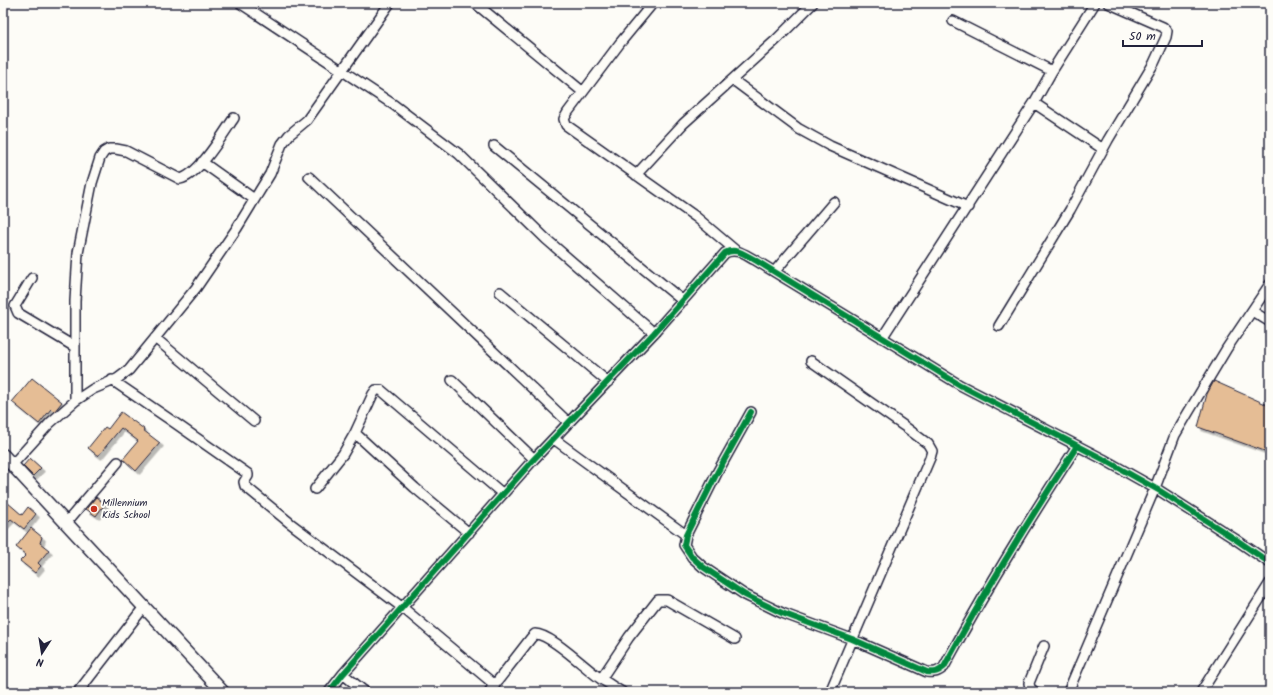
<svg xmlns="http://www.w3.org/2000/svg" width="1273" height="695" viewBox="0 0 1273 695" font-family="Kalam,sans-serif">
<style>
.building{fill:#e5bd95;stroke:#22223b;filter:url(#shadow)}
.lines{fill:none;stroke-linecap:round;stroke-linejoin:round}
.street-casing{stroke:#22223b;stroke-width:12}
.secondary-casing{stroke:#22223b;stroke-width:15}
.street{stroke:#fdfcf7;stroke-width:9}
.secondary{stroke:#fdfcf7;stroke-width:12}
.cycleway-casing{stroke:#fdfcf7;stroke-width:8}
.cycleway{stroke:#00873e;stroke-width:6}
.poi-dot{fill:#c8321e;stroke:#fdfcf7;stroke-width:1.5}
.labels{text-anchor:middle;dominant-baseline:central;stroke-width:4;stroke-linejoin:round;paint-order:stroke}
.poi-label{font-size:10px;fill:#22223b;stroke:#fdfcf7;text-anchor:start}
</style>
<defs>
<filter id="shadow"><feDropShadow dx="3.5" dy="3.5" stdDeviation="0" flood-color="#0004"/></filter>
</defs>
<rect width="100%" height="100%" fill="#fdfcf7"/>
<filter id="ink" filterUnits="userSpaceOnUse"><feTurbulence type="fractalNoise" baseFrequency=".025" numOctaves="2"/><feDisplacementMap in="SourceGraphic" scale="8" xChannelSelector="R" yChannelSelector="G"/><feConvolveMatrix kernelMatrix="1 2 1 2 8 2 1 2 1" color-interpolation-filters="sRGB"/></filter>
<g filter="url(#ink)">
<!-- building -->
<path class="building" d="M32,378L62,402L54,412L51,409L39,424L12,402Z
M1214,381L1270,406V453L1198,427L1207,394Z
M121,412L144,429L143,430L160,443L136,471L123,459L138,441L121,428L98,456L88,448L105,427L108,429Z
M30,458L41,468L33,476L23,466Z
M96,497L105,504L96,516L86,509Z
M7,502L22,515L28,507L36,514L24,529L11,519L3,527V506Z
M31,528L42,537L40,543L49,550L38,563L41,566L35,573L20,561L26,555L16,547Z"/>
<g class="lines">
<!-- street casing -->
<g class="street-casing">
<path id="street" d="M240,3L394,105L459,154L546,239L654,333
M475,3L583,92
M653,3L620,43L568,112L564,119L566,125L696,217L735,250
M953,21L1052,71
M733,80L799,129L830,146L968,207
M1034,103L1103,149
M494,146L683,301
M202,162L254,199
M636,175L683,124L776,40L813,3
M309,177L569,423
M775,271L834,202
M32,278L15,306L18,313L75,347
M500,292L608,382
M1252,311L1270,322
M999,326L1070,210L1108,140L1154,63L1166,37L1167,31L1163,27L1108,3
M155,338L254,421
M882,338L1034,103L1052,71L1095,3
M811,361L904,426L928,444L932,451L930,458L830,692
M112,380L175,423L248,474V476L244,482L245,486L290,523L403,608L495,685
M452,380L534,459
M75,401V301L78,253L92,183L100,158L104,152L109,149H116L126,151L180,179C199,175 223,134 234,118
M751,412L717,473L686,535L684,545L692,557L703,567L745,595L782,613L852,639L927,672C935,673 938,672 944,667C985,591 1030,518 1077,446
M355,433L415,488L469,533
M554,439L686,535
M12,465L50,423L75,401L93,389L117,379L129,370L196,288L237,228L270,174L282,144L289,135L307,120L390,3
M315,489L343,454L355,433L373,394L376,390H381L503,494
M66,523L118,462
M343,674L365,692
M601,679L629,637L658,600H667L735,639
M78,692L144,607
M329,692L343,674L534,459L654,333L725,253C736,247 745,255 755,260L960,385L1103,459L1160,491L1235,539L1270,563
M489,692L531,638L535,634C551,634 586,669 601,679C608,683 615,688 622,692
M1035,692L1030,688L1029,683L1044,646
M1068,692L1155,488L1175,435L1188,413L1227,348L1270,284
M1201,692L1270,583"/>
</g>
<!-- secondary casing -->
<g class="secondary-casing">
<path id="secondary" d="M3,455L223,692"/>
</g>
<!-- street -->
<use href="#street" class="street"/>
<!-- secondary -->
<use href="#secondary" class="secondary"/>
<!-- cycleway casing -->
<g class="cycleway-casing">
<path id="cycleway" d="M751,412L717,473L686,535L684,545L692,557L703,567L745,595L782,613L852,639L927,672C935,673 938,672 944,667C985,591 1030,518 1077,446
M329,692L343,674L534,459L654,333L725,253C736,247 745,255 755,260L960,385L1103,459L1160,491L1235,539L1270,563"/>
</g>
<!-- cycleway -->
<use href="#cycleway" class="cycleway"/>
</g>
</g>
<!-- markers -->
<circle class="poi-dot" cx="94" cy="509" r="4"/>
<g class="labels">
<!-- poi labels -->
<g class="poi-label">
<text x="102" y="503">Millennium<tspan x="102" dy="12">Kids School</tspan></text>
</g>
</g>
<!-- margin -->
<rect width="1273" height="695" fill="none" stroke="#fdfcf7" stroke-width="16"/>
<rect x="8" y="8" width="1257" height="679" fill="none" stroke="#22223b" stroke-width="1.5" filter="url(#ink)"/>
<!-- north arrow -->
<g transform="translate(42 653) rotate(192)" stroke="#fdfcf7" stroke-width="3" paint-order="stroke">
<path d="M0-3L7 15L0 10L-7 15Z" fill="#22223b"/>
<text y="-6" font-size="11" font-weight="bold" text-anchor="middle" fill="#22223b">N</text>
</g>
<!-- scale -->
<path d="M1123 40v6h79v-6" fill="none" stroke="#22223b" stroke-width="2"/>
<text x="1129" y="40" font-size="12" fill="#22223b" stroke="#fdfcf7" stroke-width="3" paint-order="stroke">50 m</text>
</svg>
